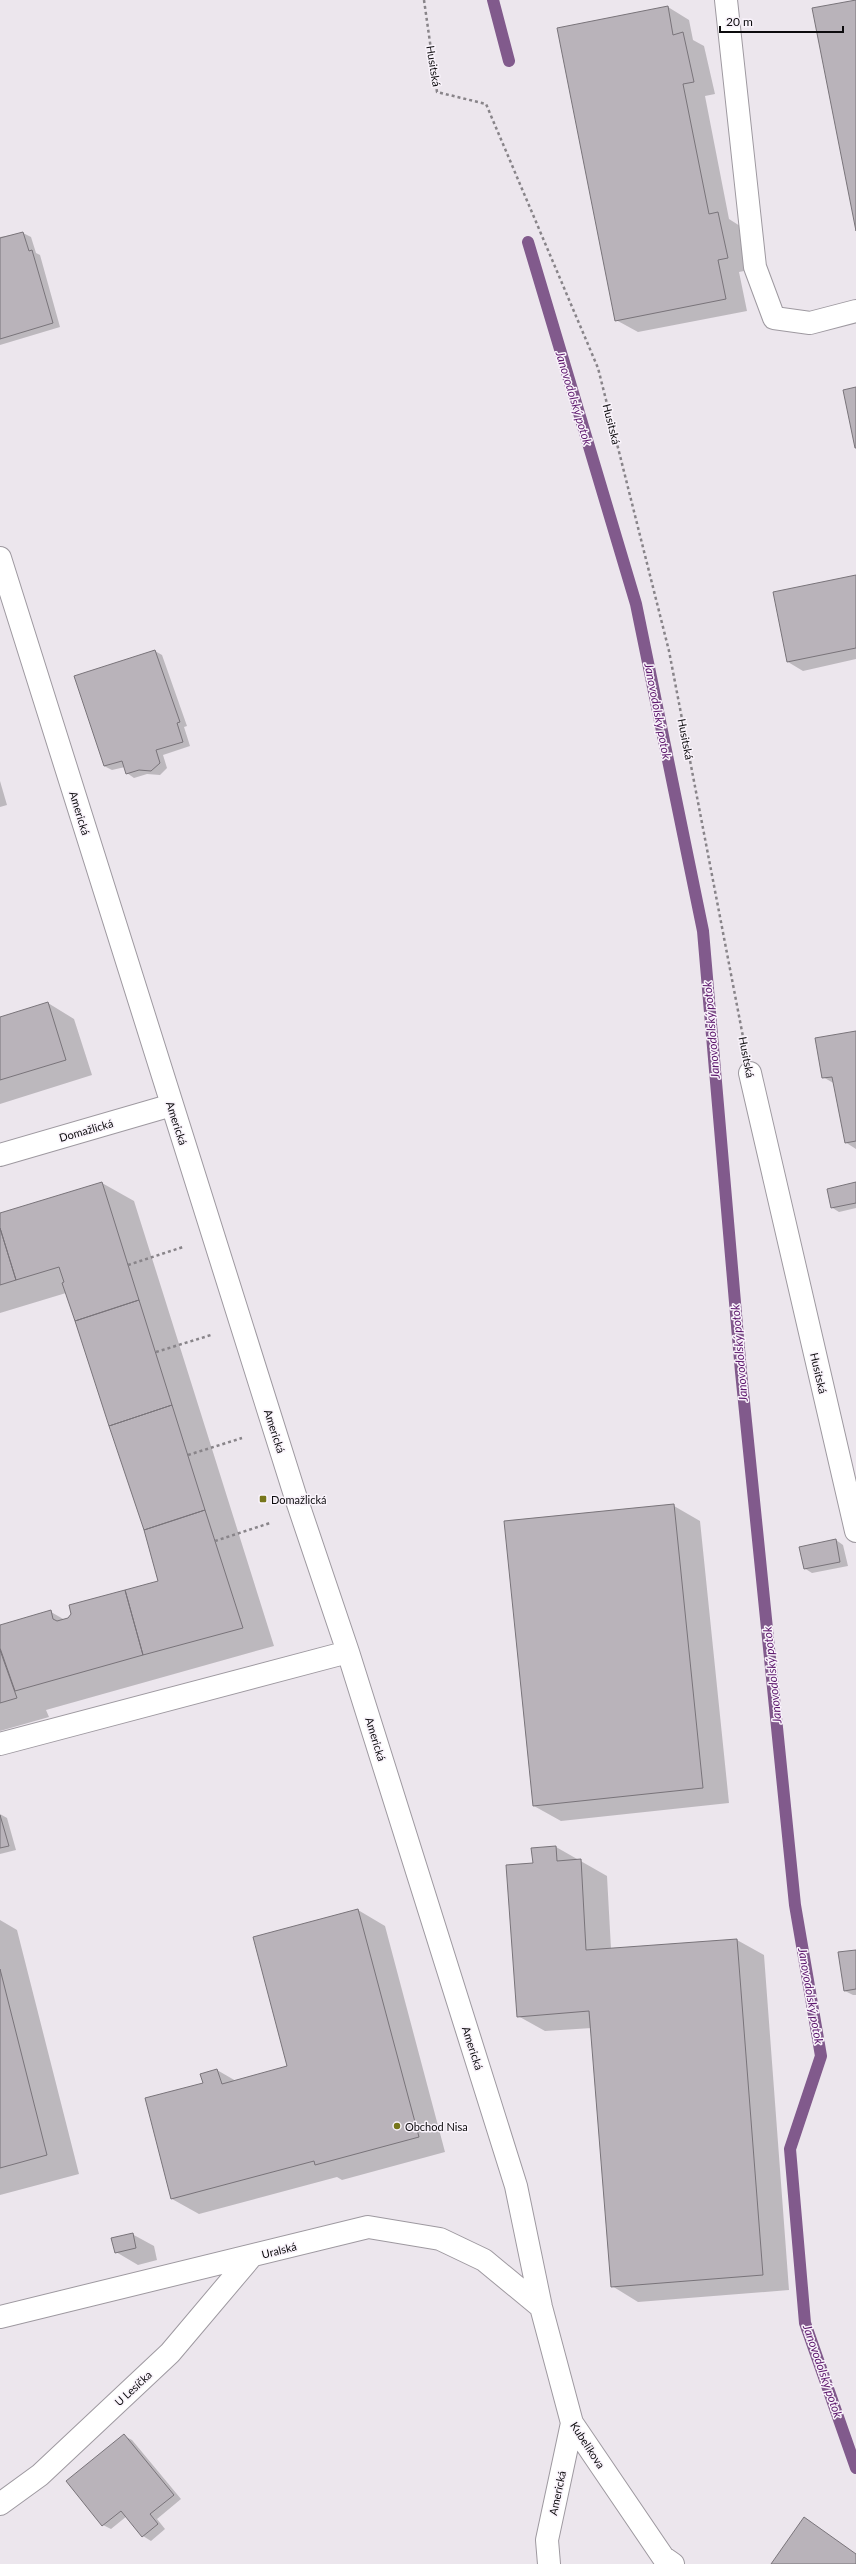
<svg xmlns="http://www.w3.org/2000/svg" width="856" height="2564" viewBox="0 0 856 2564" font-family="Lato,sans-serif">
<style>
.shadow{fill:#0003}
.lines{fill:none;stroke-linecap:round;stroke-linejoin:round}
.stream{stroke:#815a8c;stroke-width:12}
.building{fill:#b9b3ba;stroke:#79747a}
.minor-casing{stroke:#9e99a0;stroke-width:24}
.path{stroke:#888489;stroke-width:2.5;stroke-dasharray:3 3;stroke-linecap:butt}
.minor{stroke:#fff;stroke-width:22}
.poi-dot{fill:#77761b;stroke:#f9f3fb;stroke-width:1.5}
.labels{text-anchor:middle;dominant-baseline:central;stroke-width:3;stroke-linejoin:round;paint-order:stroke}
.street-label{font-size:11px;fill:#0c0b0d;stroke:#f9f3fb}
.poi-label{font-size:11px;fill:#0c0b0d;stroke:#f9f3fb;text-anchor:start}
.water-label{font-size:12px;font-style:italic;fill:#5c166c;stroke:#f9f3fb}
</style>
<rect width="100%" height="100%" fill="#ece6ed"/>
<!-- shadow -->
<path class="shadow" d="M668,7L689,20L693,40L704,46L715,94L705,96L729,219L740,226L749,270L739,272L747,311L638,332L616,320Z
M23,233L31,237L36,253L40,255L60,327L0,345V237Z
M856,576V659L803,671L788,662Z
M155,651L162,655L187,726L184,727L190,746L163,755L167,768L160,775L147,774L134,778L127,773L125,767L112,770L104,766Z
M0,781L7,805L0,807Z
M48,1003L74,1019L92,1075L0,1104V1018Z
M856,1032V1149L845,1142L835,1084L823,1077Z
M102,1183L134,1201L274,1646L46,1710L49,1717L0,1731V1626L51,1612L65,1620L159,1582L145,1530L66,1293L0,1313V1214Z
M856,1183V1208L839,1212L831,1207Z
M674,1506L700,1521L729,1803L561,1821L534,1806Z
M836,1540L843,1545L848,1566L812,1573L804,1568Z
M0,1814L7,1818L16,1850L0,1854Z
M556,1847L607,1876L611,1949L737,1940L764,1955L789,2290L638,2302L612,2286L592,2028L545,2031L518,2016L534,1864Z
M358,1910L385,1926L445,2152L342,2180L337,2177L199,2214L172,2199L204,2083L217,2070L236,2081L288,2067L254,1938Z
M0,1920L17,1930L79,2174L0,2195Z
M856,1951V1995H853L845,1991Z
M132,2234L154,2246L157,2260L138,2265L116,2252Z
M124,2436L132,2440L181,2499L157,2519L165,2529L151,2541L143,2536L127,2516L111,2529L103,2525Z"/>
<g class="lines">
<!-- stream -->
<path class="stream" d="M493,0L509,61
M528,242L636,604L703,931L741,1372L795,1905L821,2056L790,2149L805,2323L856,2468"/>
</g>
<!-- building -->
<path class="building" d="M856,0V231L812,8Z
M668,6L673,35L683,32L694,82L683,84L709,214L718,212L728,258L718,260L726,299L615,321L557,28Z
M23,232L29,251L32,250L53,323L0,339V238Z
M856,387V448H855L843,390Z
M856,575V648L787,662L773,592Z
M155,650L180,722L177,723L183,742L156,750L160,763L151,771L139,770L126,774L122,761L104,766L74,676Z
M48,1002L66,1060L0,1080V1017Z
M856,1031V1141L845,1143L832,1077L822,1078L815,1038Z
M102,1182L139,1300L75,1321L62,1283L64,1282L59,1267L16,1280L0,1228V1213Z
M856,1182V1203L831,1208L827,1189Z
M0,1228L16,1280L0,1285Z
M139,1300L172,1405L109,1426L75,1321Z
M172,1405L205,1510L144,1530L109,1426Z
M674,1504L703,1788L533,1806L504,1521Z
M205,1510L243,1628L143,1655L125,1590L158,1581L144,1530Z
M836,1539L840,1562L804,1569L799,1547Z
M125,1590L143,1655L15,1691L0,1648V1625L51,1610L53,1619L57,1621L68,1618L71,1614L69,1605Z
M0,1650L17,1698L0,1703Z
M0,1815L9,1846L0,1848Z
M556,1846L557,1861L581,1859L586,1950L737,1939L763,2275L611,2287L589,2011L517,2017L506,1865L533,1863L531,1848Z
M358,1909L419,2137L315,2165L314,2161L171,2199L145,2098L203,2083L200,2074L217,2069L222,2084L287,2066L253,1937Z
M856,1950V1989L844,1991L838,1952Z
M0,1969L47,2155L0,2168Z
M133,2233L136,2248L115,2253L111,2238Z
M124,2434L174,2495L150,2514L158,2524L142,2537L121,2511L102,2526L66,2481Z
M804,2517L856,2554V2564H771Z"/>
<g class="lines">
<!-- minor casing -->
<g class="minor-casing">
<path id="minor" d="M726,0L755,267L774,318L810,323L856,311
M0,558L295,1495L348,1652L516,2186L541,2307L572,2423L663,2557L673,2564
M750,1073L856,1531
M0,1155L172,1105
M0,1744L348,1652
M0,2317L368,2227L440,2239L484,2260L541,2307
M0,2504L40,2475L170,2353L251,2257
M549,2564L547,2540L572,2423"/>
</g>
<!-- path -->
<path class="path" d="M424,0L437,92L486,104L598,368L669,651L744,1042
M128,1265L183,1247
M156,1352L211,1335
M188,1455L242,1438
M215,1541L270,1523"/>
<!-- minor -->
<use href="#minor" class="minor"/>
</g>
<!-- markers -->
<g class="poi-dot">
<rect x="259" y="1495" width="8" height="8" rx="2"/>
<circle cx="397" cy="2126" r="4"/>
</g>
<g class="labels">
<!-- street labels -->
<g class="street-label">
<text transform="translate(434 66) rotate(81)">Husitská</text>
<text transform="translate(612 424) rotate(76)">Husitská</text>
<text transform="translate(686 739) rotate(79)">Husitská</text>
<text transform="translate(80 813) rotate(73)">Americká</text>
<text transform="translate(747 1057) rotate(79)">Husitská</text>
<text transform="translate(177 1123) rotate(72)">Americká</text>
<text transform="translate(86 1130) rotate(-16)">Domažlická</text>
<text transform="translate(819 1373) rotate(77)">Husitská</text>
<text transform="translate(275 1431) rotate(72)">Americká</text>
<text transform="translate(376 1739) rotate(73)">Americká</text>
<text transform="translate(473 2048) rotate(72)">Americká</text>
<text transform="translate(279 2250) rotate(-14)">Uralská</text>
<text transform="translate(133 2388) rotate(-43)">U Lesíčka</text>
<text transform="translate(588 2445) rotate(57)">Kubelíkova</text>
<text transform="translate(557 2493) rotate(-78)">Americká</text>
</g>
<!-- poi labels -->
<g class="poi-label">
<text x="271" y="1499">Domažlická</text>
<text x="405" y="2126">Obchod Nisa</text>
</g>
<!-- water labels -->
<g class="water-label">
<text transform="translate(574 398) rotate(73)">Janovodolský potok</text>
<text transform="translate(658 711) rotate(79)">Janovodolský potok</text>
<text transform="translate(711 1030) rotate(-95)">Janovodolský potok</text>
<text transform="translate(739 1353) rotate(-95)">Janovodolský potok</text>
<text transform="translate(772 1675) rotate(-96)">Janovodolský potok</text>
<text transform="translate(811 1996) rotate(80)">Janovodolský potok</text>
<text transform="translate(823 2371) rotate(71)">Janovodolský potok</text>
</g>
</g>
<!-- scale -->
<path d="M720 26v6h123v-6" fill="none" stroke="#0c0b0d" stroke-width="2"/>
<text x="726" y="26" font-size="12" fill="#0c0b0d" stroke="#f9f3fb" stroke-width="3" paint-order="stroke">20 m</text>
</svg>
